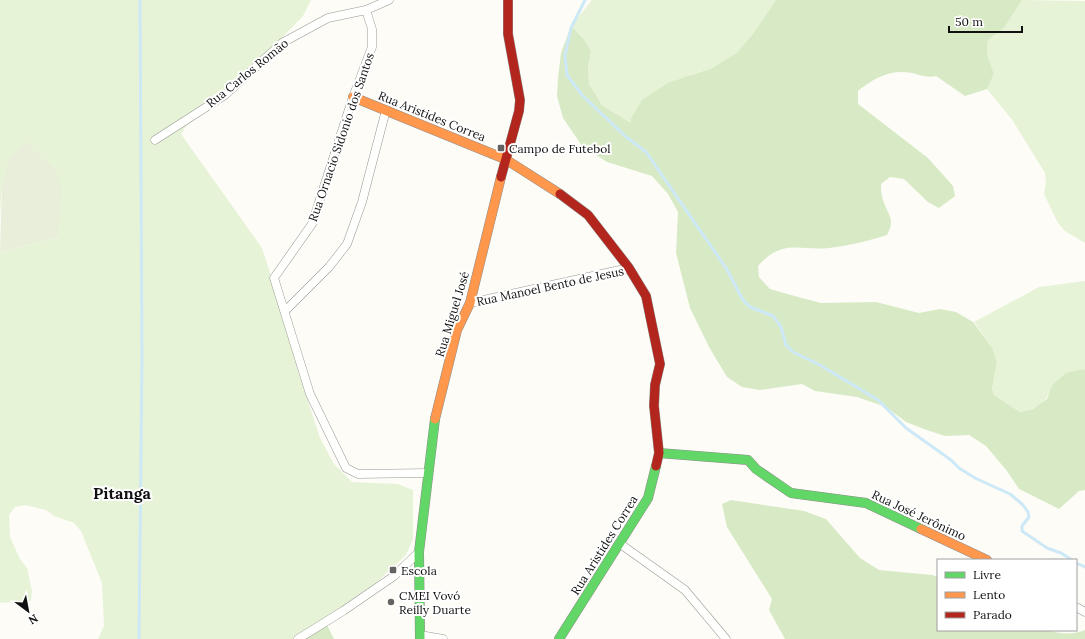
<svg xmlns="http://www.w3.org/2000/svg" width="1085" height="639" viewBox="0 0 1085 639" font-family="Lora,serif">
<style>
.green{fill:#e7f3d7}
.forest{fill:#d8eac5}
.cemetery{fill:#e9eedb}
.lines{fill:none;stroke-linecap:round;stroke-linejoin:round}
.stream{stroke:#cde8f7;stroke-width:3}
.street-casing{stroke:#979795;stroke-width:9}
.fast-casing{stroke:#8e8d8b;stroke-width:10}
.slow-casing{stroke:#8e8d8b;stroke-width:10}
.jam-casing{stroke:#8e8d8b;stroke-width:10}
.street{stroke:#fffffe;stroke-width:8}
.fast{stroke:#63d668;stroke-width:9}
.slow{stroke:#ff974d;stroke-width:9}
.jam{stroke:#b3261e;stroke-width:9}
.poi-dot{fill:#646362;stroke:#fff;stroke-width:1.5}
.labels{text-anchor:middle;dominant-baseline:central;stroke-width:4;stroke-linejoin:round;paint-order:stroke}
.street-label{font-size:12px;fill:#111;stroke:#fff}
.poi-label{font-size:12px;fill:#111;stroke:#fff;text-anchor:start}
.district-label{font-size:16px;font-weight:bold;fill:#111;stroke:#fff}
</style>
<rect width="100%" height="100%" fill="#fdfcf7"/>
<!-- green -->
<path class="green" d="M0,0H311L303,16L275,45L246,73L197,110L181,134L262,248L282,310L298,371L320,438L334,464L352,482L398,484L413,490V539L406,555L369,589L293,639H98L104,626L102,583L81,531L74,523L54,516L46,510L25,505L15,507L9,515L10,537L20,559L27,568L32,591L31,601L0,603V252L58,237L2,185L0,216Z
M592,0H776L752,35L738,53L712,68L690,75L631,123L602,105L589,84L588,67L591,51L584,39L571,26Z
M1022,0L1085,1V243L1065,231L1058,223L1044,194L1046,183L1045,173L1013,121L987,89L994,74L987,54L988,40L1004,28Z
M1085,281V370L1082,369L1052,385C1046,404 1039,408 1020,412L994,395L992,389L997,362L993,349L974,322L1039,287Z"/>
<!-- forest -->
<path class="forest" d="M776,0H1022L1004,28L988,40L987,54L994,74L987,89L965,96L936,76C927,78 921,75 912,73C890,69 874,78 858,91V104L928,158L953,186L955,196L939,208L928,202L904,179L890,177L881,184C881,189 881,195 883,200C888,216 896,218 887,235C868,241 848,246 829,248C799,251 783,238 758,266L759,277L770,289L798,297L821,303L876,302L919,313L940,309L956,312L973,322L993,349L997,362L992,389L994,395L1020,412L1033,409L1047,399L1052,385L1066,373L1083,369L1085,370V490L1079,491L1059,509L1019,489L1007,471L986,446L969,435L945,436L924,429L906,422L886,407L857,397L815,391L802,384L760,390L742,387L727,377L709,347L690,308L676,253L678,212L668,194L652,176L607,162L582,146L563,118L557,96L558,78L561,53L571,26L584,39L591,51L588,67L589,84L602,105L631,123V118L642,100L668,83L712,68L737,53L752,35Z
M731,500L804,511L826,519L860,558L879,570L932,575L938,577V630H1048C1059,634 1074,635 1085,630V639H785L769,610L772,599L727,527L722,504Z
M324,619L334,639H293Z"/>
<!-- cemetery -->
<path class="cemetery" d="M25,142L54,169L62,187L58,237L0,252L2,185L10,158Z"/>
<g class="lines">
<!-- stream -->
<path class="stream" d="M585,0L571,28L565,55L567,75L582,95L625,136L646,152L726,268L743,300L750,307L773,316L781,327L786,345L793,352L820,365L878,400L906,428L951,460L959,468L975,478L1010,494L1023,505L1028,512L1029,517L1022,526V531L1047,548L1061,553L1072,560
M1076,563L1085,567
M139,639L142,357L140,0"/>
<!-- street casing -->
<g class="street-casing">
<path id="street" d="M366,10L372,29V47L353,97L312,224L274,278L310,394L346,468L358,474L428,473
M155,140L225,95L282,43L328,18L366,10L389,0
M470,303L629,268
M285,311L329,267L347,244L362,202L386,110
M619,543L685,590L726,639
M1076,607L1085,612
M420,635L443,639
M298,639L343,611L394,576L419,552"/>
</g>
<!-- fast casing -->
<g class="fast-casing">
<path id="fast" d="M659,453L748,460L756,469L791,493L866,503L921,529
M420,639L419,552L435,419
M559,639L648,498L656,466"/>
</g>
<!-- slow casing -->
<g class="slow-casing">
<path id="slow" d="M353,97L505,159L560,194
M435,419L457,330L470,303L501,177
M921,529L987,560"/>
</g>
<!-- jam casing -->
<g class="jam-casing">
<path id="jam" d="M501,177L519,111L520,100L508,34V0
M560,194L588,215L629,268L646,296L660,364L655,385L654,406L659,453L656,466"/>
</g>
<!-- street -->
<use href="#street" class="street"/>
<!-- fast -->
<use href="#fast" class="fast"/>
<!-- slow -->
<use href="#slow" class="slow"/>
<!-- jam -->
<use href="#jam" class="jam"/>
</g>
<!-- markers -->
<g class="poi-dot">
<rect x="497" y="144" width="8" height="8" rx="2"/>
<rect x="389" y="566" width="8" height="8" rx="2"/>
<circle cx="391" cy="602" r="4"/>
</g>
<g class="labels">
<!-- street labels -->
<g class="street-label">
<text transform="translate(247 73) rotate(-39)">Rua Carlos Romão</text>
<text transform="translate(432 116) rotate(22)">Rua Aristides Correa</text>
<text transform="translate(341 137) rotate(-71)">Rua Ornacio Sidonio dos Santos</text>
<text transform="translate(550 286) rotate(-12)">Rua Manoel Bento de Jesus</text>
<text transform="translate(452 314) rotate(-73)">Rua Miguel José</text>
<text transform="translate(919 515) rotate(25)">Rua José Jerônimo</text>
<text transform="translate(604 545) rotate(-58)">Rua Aristides Correa</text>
</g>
<!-- poi labels -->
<g class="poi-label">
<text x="509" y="148">Campo de Futebol</text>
<text x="401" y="570">Escola</text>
<text x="399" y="595">CMEI Vovó<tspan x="399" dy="14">Reilly Duarte</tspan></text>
</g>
<!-- district labels -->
<g class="district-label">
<text x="122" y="493">Pitanga</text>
</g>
</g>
<!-- legend -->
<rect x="937" y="559" width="140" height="72" fill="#ffffff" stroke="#a0a0a0"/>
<rect x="945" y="572" width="20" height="6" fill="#63d668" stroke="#a0a0a0"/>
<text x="973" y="579" font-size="12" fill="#111111">Livre</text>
<rect x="945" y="592" width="20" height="6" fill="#ff974d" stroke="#a0a0a0"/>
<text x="973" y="599" font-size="12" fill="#111111">Lento</text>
<rect x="945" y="612" width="20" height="6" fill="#b3261e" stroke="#a0a0a0"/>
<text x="973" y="619" font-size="12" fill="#111111">Parado</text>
<!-- north arrow -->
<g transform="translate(28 611) rotate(148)" stroke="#ffffff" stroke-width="3" paint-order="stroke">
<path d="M0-3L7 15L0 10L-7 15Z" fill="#111111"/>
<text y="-6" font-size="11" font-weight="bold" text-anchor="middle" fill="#111111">N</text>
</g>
<!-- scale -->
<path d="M949 26v6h73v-6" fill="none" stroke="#111111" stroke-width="2"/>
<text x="955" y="26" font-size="12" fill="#111111" stroke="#ffffff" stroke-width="3" paint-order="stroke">50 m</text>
</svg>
